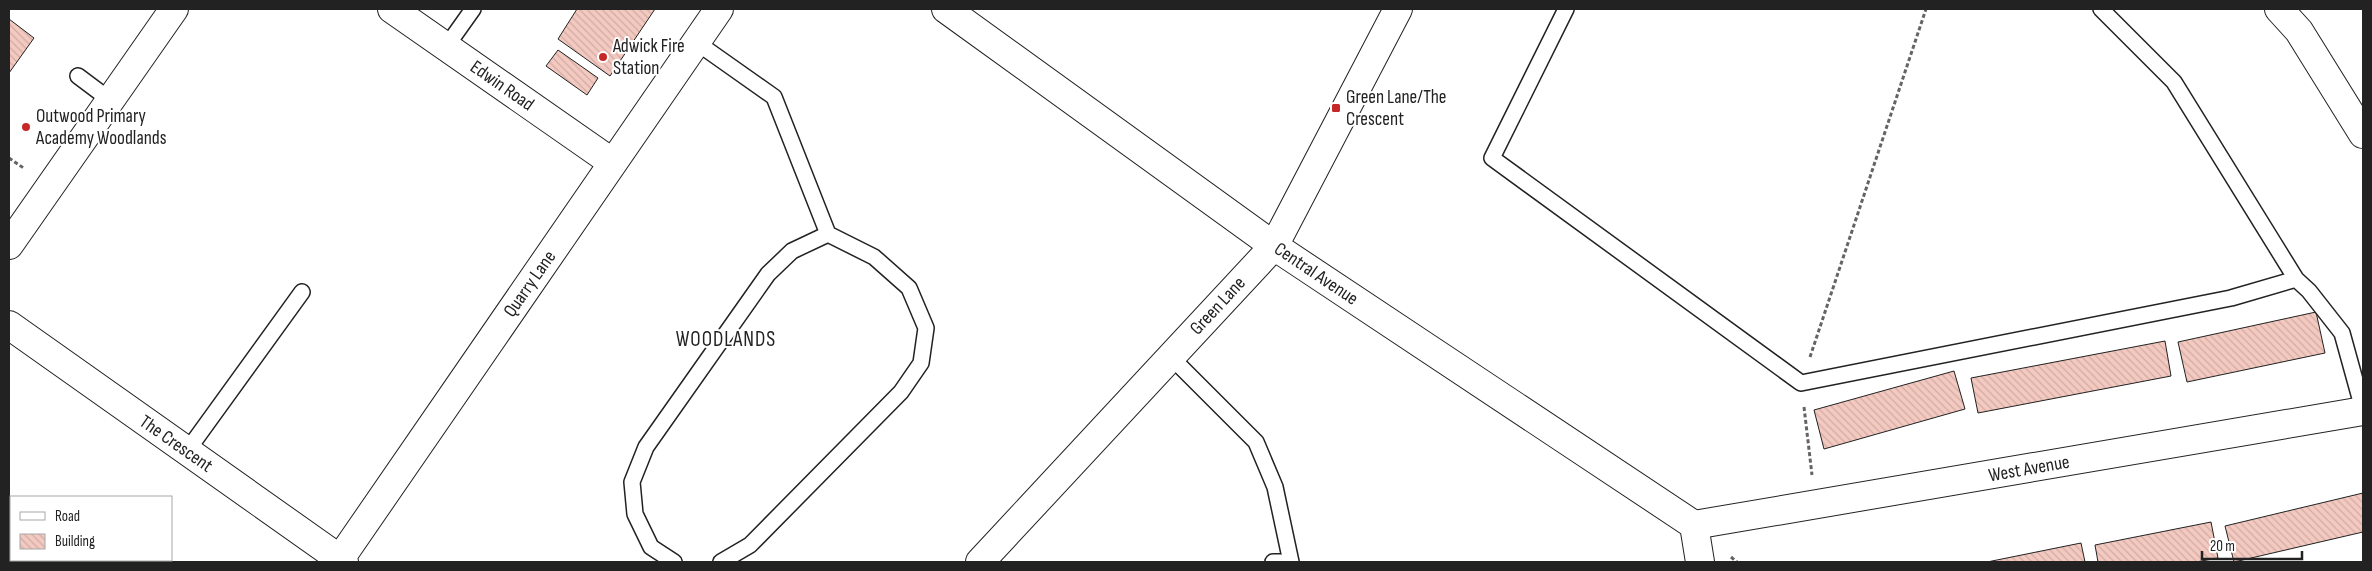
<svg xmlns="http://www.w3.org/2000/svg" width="2372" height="571" viewBox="0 0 2372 571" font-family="'Sofia Sans Condensed',sans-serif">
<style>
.building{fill:url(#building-back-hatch);stroke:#222}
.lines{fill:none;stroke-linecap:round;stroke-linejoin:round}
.service-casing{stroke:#222;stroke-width:18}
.minor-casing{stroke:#222;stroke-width:30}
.path{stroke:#646464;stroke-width:3;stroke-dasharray:4 2.5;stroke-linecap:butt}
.service{stroke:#fff;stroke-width:15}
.minor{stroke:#fff;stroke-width:28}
.poi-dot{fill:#c62828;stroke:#fff;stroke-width:2}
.labels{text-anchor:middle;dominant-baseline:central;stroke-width:4;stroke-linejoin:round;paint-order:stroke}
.poi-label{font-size:19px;fill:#222;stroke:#fff;text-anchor:start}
.street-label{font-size:19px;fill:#222;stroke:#fff}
.quarter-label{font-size:21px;letter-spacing:1px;fill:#222;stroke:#fff}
</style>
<defs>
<pattern id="building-back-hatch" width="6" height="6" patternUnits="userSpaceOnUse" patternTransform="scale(1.25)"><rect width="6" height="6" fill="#f3c9c0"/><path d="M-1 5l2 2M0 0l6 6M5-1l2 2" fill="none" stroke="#d0aca5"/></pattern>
</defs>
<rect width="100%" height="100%" fill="#fff"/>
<!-- building -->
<path class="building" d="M577,9H655L610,76L558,39Z
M9,19L34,38L9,73Z
M558,50L598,78L587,95L546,66Z
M2316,312L2325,353L2187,382L2178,342Z
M2165,341L2171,376L1978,413L1971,378Z
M1954,371L1965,409L1824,449L1814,410Z
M2363,493V532L2234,562L2225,526Z
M2211,522L2218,558L2196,562H2098L2095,545Z
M2081,543L2085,562H1987Z"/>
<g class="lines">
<!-- service casing -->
<g class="service-casing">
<path id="service" d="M1566,9L1492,158L1801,383L2231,298L2296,279
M2101,9L2174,82L2296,279L2309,291L2342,333L2363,409
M696,42L774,97L828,234L874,257L909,288L926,328L921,363L901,392L750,545L721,562
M446,47L473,9
M78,76L110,100
M1171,357L1256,442L1275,487L1291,562
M187,451L302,292
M9,510L11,512
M74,560L78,562
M674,562L651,547L635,514L632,482L646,447L768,274L792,251L828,234
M1273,562H1280"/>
</g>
<!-- minor casing -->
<g class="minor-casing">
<path id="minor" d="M392,9L613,163
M946,9L1274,246L1694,525
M2279,9L2299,31L2363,134
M9,245L174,9
M9,325L344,562
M1694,525L2363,411
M1694,525L1700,562
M340,559L719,9
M980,562L1274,246L1398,9"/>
</g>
<!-- path -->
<path class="path" d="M9,158L25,169
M1810,357L1926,9
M1804,407L1812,475
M1731,557L1737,562"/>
<!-- service -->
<use href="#service" class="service"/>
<!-- minor -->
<use href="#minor" class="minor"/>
</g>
<!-- markers -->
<g class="poi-dot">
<circle cx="603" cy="57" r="5"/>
<rect x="1331" y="103" width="10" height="10" rx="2.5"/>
<circle cx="26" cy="127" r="5"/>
</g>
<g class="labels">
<!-- poi labels -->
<g class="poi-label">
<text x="613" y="46">Adwick Fire<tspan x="613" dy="22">Station</tspan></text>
<text x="1346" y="97">Green Lane/The<tspan x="1346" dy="22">Crescent</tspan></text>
<text x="36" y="116">Outwood Primary<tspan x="36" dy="22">Academy Woodlands</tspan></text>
</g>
<!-- street labels -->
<g class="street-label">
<text transform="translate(502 86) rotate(35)">Edwin Road</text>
<text transform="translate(1316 274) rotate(34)">Central Avenue</text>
<text transform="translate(530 284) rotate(-55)">Quarry Lane</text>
<text transform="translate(1218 306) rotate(-47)">Green Lane</text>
<text transform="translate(176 444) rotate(35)">The Crescent</text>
<text transform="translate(2029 469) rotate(-10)">West Avenue</text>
</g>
<!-- quarter labels -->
<g class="quarter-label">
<text x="726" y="339">WOODLANDS</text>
</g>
</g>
<!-- border -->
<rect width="2372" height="571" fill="none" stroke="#222222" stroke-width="20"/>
<!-- legend -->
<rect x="10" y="496" width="162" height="65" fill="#ffffff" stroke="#a7a7a7"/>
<rect x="20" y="512" width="25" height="8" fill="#ffffff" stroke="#a7a7a7"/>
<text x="55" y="521" font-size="15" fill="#222222">Road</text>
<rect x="20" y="534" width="25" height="15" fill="url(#building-back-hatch)" stroke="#a7a7a7"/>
<text x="55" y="546" font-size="15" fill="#222222">Building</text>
<!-- scale -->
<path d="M2202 551v8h100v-8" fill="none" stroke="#222222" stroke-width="2.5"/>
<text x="2210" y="551" font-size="15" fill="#222222" stroke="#ffffff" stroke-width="4" paint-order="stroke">20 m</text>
</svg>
